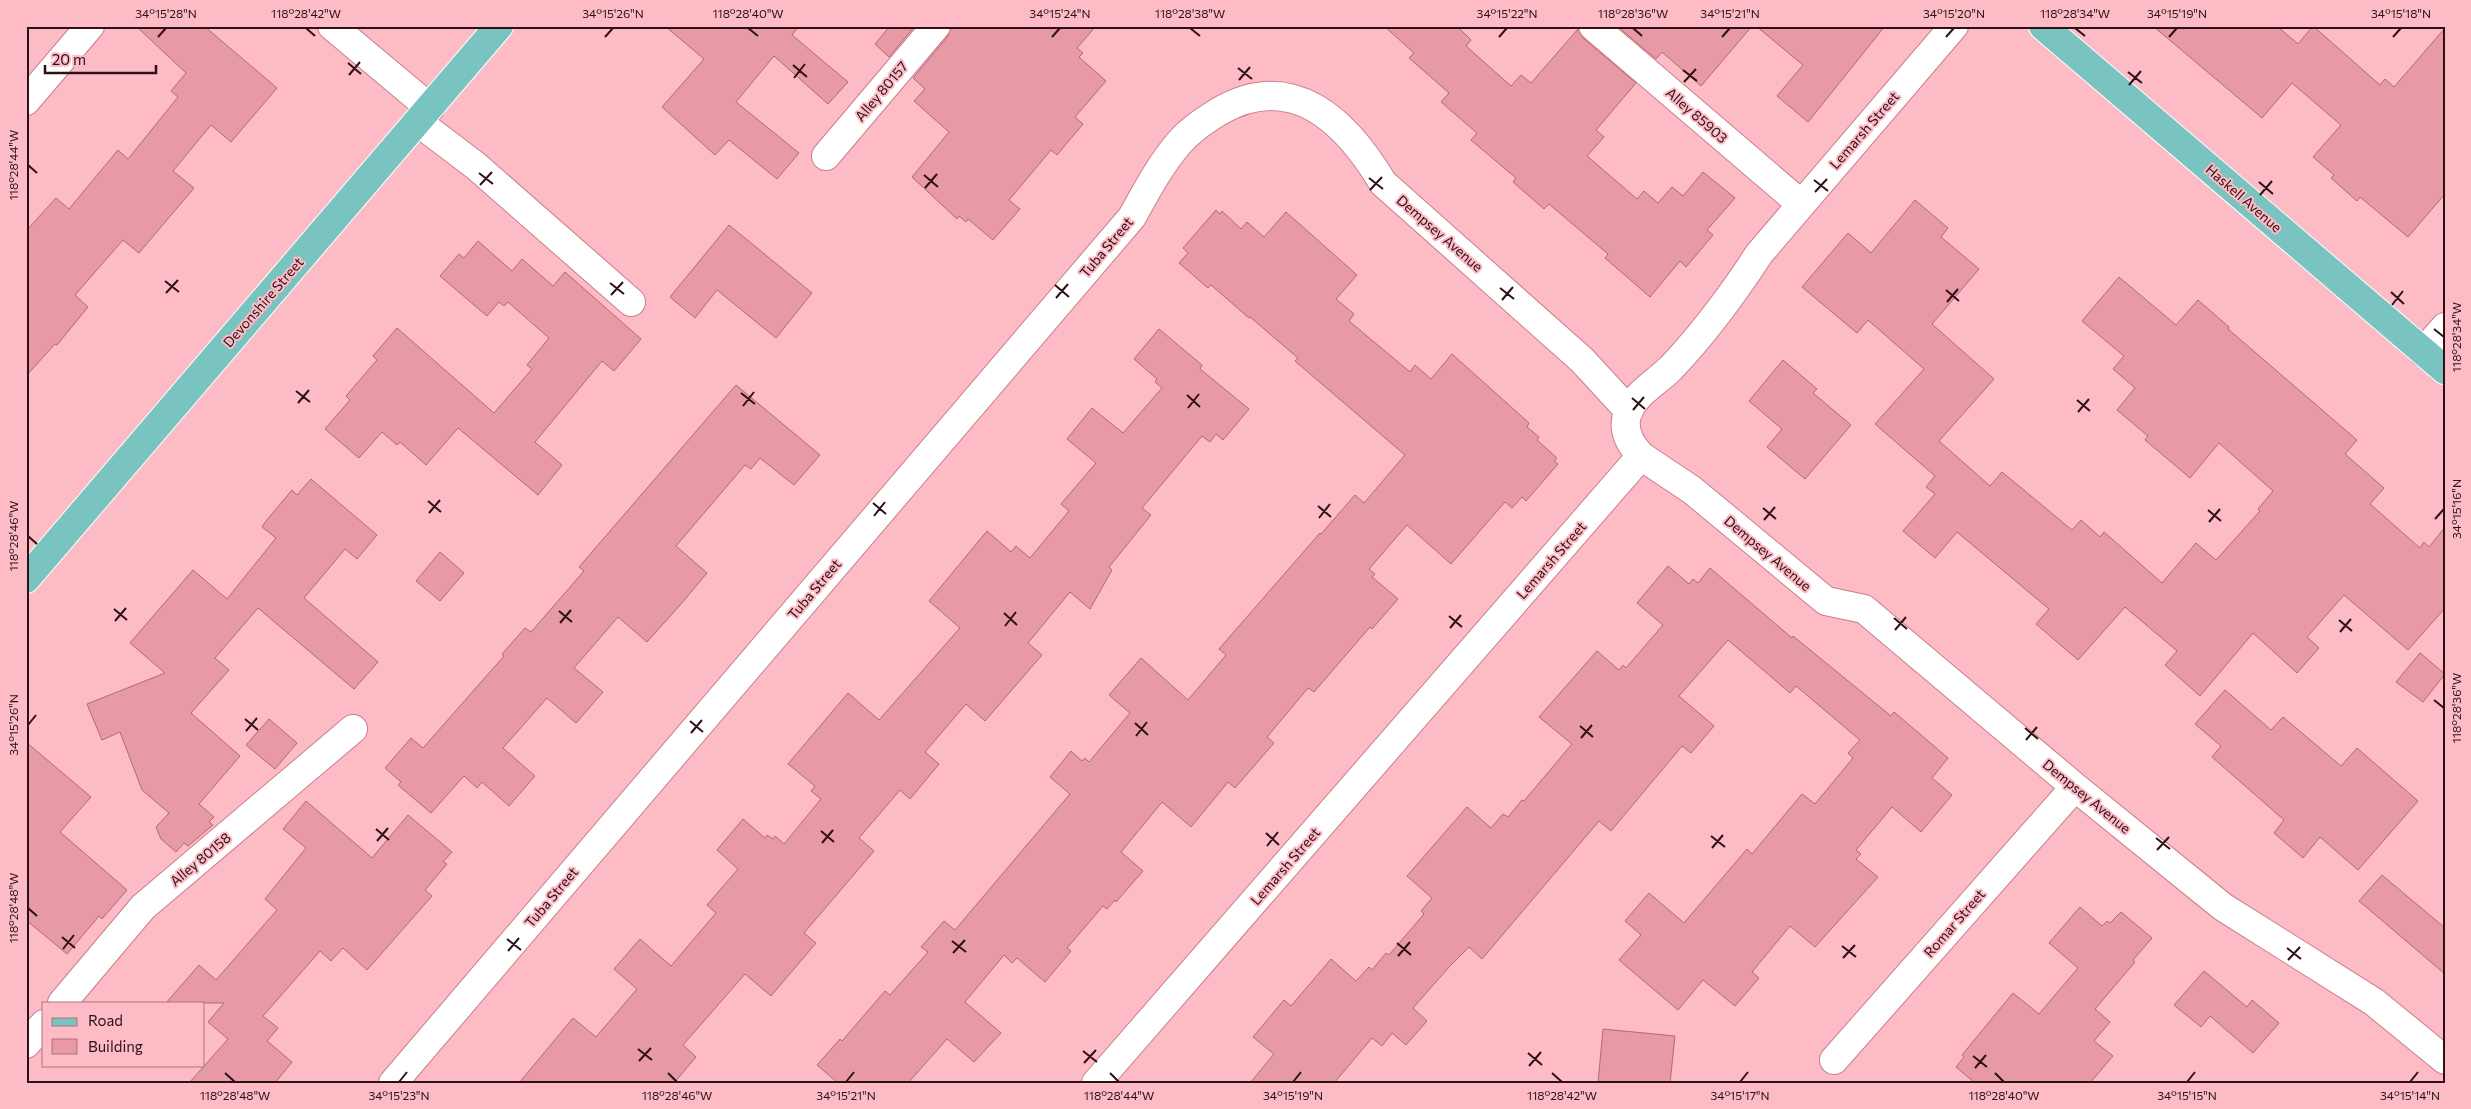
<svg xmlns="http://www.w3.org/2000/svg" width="2471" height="1109" viewBox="0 0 2471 1109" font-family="Commissioner,sans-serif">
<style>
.building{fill:#e79aa6;stroke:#b26976}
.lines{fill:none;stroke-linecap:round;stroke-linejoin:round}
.minor-casing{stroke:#ca7f8c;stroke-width:30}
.major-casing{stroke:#fff;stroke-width:30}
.minor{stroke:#fff;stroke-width:28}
.major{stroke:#79c4c0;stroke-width:28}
.ticks{fill:none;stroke:#2d1116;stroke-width:2}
.labels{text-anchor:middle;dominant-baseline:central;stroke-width:4;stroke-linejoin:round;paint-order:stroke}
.street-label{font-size:14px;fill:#2d1116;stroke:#fcbbc5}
.neatline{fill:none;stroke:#2d1116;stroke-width:2}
.ticks-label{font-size:12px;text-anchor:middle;fill:#2d1116}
</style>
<rect width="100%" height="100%" fill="#fcbbc5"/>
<!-- building -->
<path class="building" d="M136,26H204L277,88L231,142L211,125L173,171L194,188L139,253L123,240L75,295L88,307L57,345L55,344L26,376V231L56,198L69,209L118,150L128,159L178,97L171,91L186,73Z
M665,26H799L792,35L848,82L828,104L774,56L736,102L799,153L777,179L729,140L715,155L662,107L704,59Z
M890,26H915L889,57L875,44Z
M951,26H1096L1077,48L1083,53L1079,57L1106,81L1075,117L1083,124L1057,155L1051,150L1009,200L1020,209L993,240L968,219L966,222L959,216L957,219L912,177L949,132L914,101L925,89L913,78L948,36Z
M1384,26H1457L1471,40L1466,46L1511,86L1521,75L1531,83L1578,29L1583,38L1636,83L1596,130L1604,137L1587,156L1637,199L1644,191L1658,203L1672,187L1683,196L1703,172L1735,198L1707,230L1713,235L1686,267L1680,261L1650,297L1605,258L1608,254L1549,204L1544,209L1513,182L1516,178L1471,140L1477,133L1441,102L1449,93L1409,58L1414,53Z
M1617,26H1752L1701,86L1662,52L1656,59Z
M1756,26H1885L1808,122L1777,96L1803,65Z
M2153,26H2277L2298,44L2313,26L2380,85L2385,79L2394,87L2445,28V194L2408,237L2360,197L2357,201L2331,178L2334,175L2313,157L2341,125L2292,83L2262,118Z
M1915,200L1948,228L1941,237L1979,269L1932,324L1994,379L1939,441L1990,486L2002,472L2072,530L2081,520L2100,537L2104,532L2162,583L2196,543L2216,560L2260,511L2258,509L2273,491L2219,443L2190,478L2145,440L2148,436L2117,410L2135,388L2113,369L2124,356L2082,321L2119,277L2176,325L2198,300L2229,327L2228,329L2357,440L2345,454L2384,488L2370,504L2420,548L2424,542L2429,547L2445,527V608L2408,650L2344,595L2307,637L2319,648L2297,673L2253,633L2200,696L2165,665L2177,651L2125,607L2078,660L2036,624L2049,609L1957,532L1935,558L1903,531L1935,494L1926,487L1935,476L1875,424L1924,369L1868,320L1857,333L1802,287L1848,233L1871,253Z
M1216,210L1220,214L1222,211L1241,229L1247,222L1264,237L1286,212L1357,275L1336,299L1354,314L1349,321L1410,372L1415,365L1431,379L1452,354L1529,423L1527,427L1539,437L1537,440L1557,458L1554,461L1558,464L1526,501L1522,497L1512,508L1505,502L1451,564L1407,525L1369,569L1375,574L1372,577L1398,599L1372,629L1370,627L1314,692L1308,688L1267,737L1274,743L1235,788L1228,782L1191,827L1162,802L1121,852L1143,871L1116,902L1115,900L1107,909L1103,906L1067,948L1071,951L1045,982L1017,958L1012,963L1004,955L965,1002L1001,1033L974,1062L947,1039L908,1083H838L817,1065L840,1039L842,1041L885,991L890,995L928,952L921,947L944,921L955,930L1070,794L1050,777L1071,751L1082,761L1085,758L1089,762L1130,713L1109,695L1141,658L1188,700L1226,655L1219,649L1320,533L1321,534L1355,495L1364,503L1405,455L1295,361L1298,358L1250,317L1249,318L1211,285L1208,288L1179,263L1188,253L1183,248Z
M729,225L812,293L776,338L717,290L695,318L670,297Z
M478,241L512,271L522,259L553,286L565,272L641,339L614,371L602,361L535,442L562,465L538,495L458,428L426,465L400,442L397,445L382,432L359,458L325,429L350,400L346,396L377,360L373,356L397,328L494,413L532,369L527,365L549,338L508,302L504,306L499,302L487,316L440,276L459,254L464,258Z
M1159,329L1202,365L1200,369L1249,409L1223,440L1216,434L1210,442L1202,436L1142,508L1151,515L1109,567L1112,570L1090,609L1070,592L1028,643L1042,655L985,721L966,704L925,752L939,764L910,799L900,790L859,838L874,851L804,933L816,943L771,996L745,974L683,1045L696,1057L674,1083H519L573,1018L596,1037L637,989L614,969L640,939L671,966L716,913L707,905L738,869L717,850L743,819L765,838L767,835L773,839L775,836L784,844L821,799L811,791L815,786L788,764L848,693L879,720L960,628L929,601L987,531L1011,552L1016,546L1030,558L1069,511L1061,504L1096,463L1067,439L1092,408L1123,433L1162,388L1155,382L1157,379L1134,359Z
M1783,360L1817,389L1813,393L1851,425L1805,479L1767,447L1782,429L1749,401Z
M736,385L820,455L794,485L760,458L751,469L745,465L676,546L707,573L681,604L647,642L618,617L574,668L603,692L576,723L547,698L503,748L535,776L509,806L482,782L477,788L464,776L431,813L398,785L401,782L385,768L411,738L423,748L504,656L502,654L525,628L531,632L584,571L579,567Z
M311,479L377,535L357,559L345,549L304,598L378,662L354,689L258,608L215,658L229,670L191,713L240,756L199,804L214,817L209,822L213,825L188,846L184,843L176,852L161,839L156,827L169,813L142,790L120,732L102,740L87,704L165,673L130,643L193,570L227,599L276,538L262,527L266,521L292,490L297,495Z
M440,552L464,573L440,601L416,581Z
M1668,566L1689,584L1693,579L1698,583L1710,568L1792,638L1793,636L1891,716L1894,712L1948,758L1932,778L1952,795L1921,832L1892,807L1856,850L1861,854L1856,859L1878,877L1815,947L1790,926L1752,972L1759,978L1735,1006L1703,980L1678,1010L1619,960L1641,935L1625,921L1649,893L1684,923L1747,849L1752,854L1802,794L1815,804L1853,758L1848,753L1860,740L1796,686L1790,693L1728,640L1679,696L1714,726L1691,753L1682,746L1611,831L1599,821L1482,959L1469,947L1450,966L1413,1008L1427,1021L1406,1045L1392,1033L1382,1046L1372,1038L1334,1083H1250L1274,1054L1253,1037L1284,1000L1291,1006L1331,959L1356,981L1369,967L1372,970L1386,953L1389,955L1424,914L1421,911L1432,898L1407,876L1467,807L1491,828L1503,814L1508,817L1522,800L1524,801L1572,744L1539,717L1597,651L1619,670L1623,665L1626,668L1663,625L1637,603Z
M2420,653L2445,674L2423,702L2396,682Z
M2225,690L2271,730L2283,717L2341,766L2357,748L2418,801L2358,870L2320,837L2303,858L2274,833L2284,820L2212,757L2221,746L2195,724Z
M269,719L297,743L275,769L246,745Z
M26,742L91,797L60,832L127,890L102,919L99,916L67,954L26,920Z
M306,801L372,858L408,815L452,852L443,862L447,864L425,890L432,896L367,970L343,948L331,961L320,951L263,1016L278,1028L267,1041L292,1062L275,1083H189L228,1039L208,1022L224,1003H166L199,965L216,980L277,910L265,899L306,848L283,829Z
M2382,875L2445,928V974L2359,901Z
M2080,907L2102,926L2107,921L2110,923L2121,912L2152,938L2133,960L2135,962L2095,1009L2110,1022L2094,1041L2113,1056L2090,1083H1975L1956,1067L1964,1057L1962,1055L2013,993L2039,1014L2078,968L2049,943Z
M2204,971L2247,1007L2252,1000L2279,1023L2253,1053L2210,1016L2201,1027L2174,1005Z
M1603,1029L1675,1036L1670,1083H1598Z"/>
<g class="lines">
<!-- minor casing -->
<g class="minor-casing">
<path id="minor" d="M332,26L430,108
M1593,26L1801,204
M26,101L90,26
M418,122L476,166L631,302
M826,156L936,26
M2423,352L2445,327
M1641,456L1692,490L1826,601L1864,609L2075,787L2223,907L2374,1002L2445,1060
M62,1003L143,907L353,729
M26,1044L44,1024
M1834,1060L2075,787
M393,1083L1132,217C1146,192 1160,165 1179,143C1190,130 1204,121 1218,112C1292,68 1346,121 1383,183L1582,360L1629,411
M1096,1083L1641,456C1630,444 1621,429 1628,412C1636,393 1657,382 1671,368C1704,333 1733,294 1759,254L1954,26"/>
</g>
<!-- major casing -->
<g class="major-casing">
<path id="major" d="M2043,26L2445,370
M26,579L499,26"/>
</g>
<!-- minor -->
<use href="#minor" class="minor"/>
<!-- major -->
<use href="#major" class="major"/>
</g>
<!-- ticks -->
<path class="ticks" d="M306,28L315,36M748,28L758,36M1190,28L1200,36M1633,28L1642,36M2075,28L2085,36M158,37L166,28M605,37L613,28M1052,37L1060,28M1499,37L1507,28M1722,37L1730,28M1946,37L1954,28M2169,37L2177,28M2393,37L2401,28M348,63L361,74M793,65L807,77M1238,68L1252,79M1683,70L1697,81M2128,72L2142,83M349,75L360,62M794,78L805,64M1239,80L1250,67M1684,82L1696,69M2129,85L2141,71M28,165L37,173M479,173L493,184M924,175L938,187M1369,178L1383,189M1814,180L1828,191M2259,182L2273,194M480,185L492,172M925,188L937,174M1370,190L1382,177M1815,192L1827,179M2260,195L2272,181M165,281L179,292M610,283L624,294M1055,285L1069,297M1500,288L1514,299M1946,290L1959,301M2391,292L2404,304M166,293L178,280M611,295L623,282M1056,298L1068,284M1502,300L1513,287M1947,302L1958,289M2392,305L2403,291M2434,329L2444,337M296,391L310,402M741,393L755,404M1187,395L1200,407M1632,398L1645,409M2077,400L2090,411M298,403L309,390M743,406L754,392M1188,408L1199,394M1633,410L1644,397M2078,412L2089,399M428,501L441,512M873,503L886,514M1318,506L1331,517M1763,508L1776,519M2208,510L2221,521M429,513L440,500M874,516L885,502M1319,518L1330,504M2435,519L2444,509M1764,520L1775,507M2209,522L2220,509M28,536L37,544M114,609L127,620M559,611L572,622M1004,613L1017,625M1449,616L1462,627M1894,618L1907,629M2339,620L2352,631M115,621L126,608M560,623L571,610M1005,626L1016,612M1450,628L1461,615M1895,630L1906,617M2340,632L2351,619M2434,700L2444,708M245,719L258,730M690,721L703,732M1135,723L1148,735M28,725L36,715M1580,726L1593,737M2025,728L2038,739M246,731L257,718M691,733L702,720M1136,736L1147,722M1581,738L1592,725M2026,740L2037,727M376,829L389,840M821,831L834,842M1266,833L1279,845M1711,836L1725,847M2156,838L2170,849M377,841L388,828M822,843L833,830M1267,846L1278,832M1712,848L1723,835M2157,850L2169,837M28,908L37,916M62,937L75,948M507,939L521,950M952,941L966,952M1397,943L1411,955M1842,946L1856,957M2287,948L2301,959M63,949L74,935M508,951L519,938M953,953L965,940M1398,956L1410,942M1843,958L1855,945M2288,960L2300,947M638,1049L652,1060M1083,1051L1097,1062M1528,1053L1542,1065M1973,1056L1987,1067M639,1061L651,1048M1084,1063L1096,1050M1529,1066L1541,1052M1975,1068L1986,1055M225,1073L235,1082M668,1073L677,1082M1110,1073L1119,1082M1552,1073L1562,1082M1995,1073L2004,1082M399,1082L407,1072M846,1082L854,1072M1293,1082L1301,1072M1740,1082L1748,1072M2187,1082L2195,1072M2410,1082L2418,1072"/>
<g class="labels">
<!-- street labels -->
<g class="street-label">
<text transform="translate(881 91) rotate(-50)">Alley 80157</text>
<text transform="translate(1697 115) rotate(41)">Alley 85903</text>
<text transform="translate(1864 130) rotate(-49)">Lemarsh Street</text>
<text transform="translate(2244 198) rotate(41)">Haskell Avenue</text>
<text transform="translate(1440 233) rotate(41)">Dempsey Avenue</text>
<text transform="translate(1106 247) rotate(-50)">Tuba Street</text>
<text transform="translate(263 302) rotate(-49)">Devonshire Street</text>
<text transform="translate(1768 553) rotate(40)">Dempsey Avenue</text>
<text transform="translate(1551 560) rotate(-49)">Lemarsh Street</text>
<text transform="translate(814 589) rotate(-50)">Tuba Street</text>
<text transform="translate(2087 796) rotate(39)">Dempsey Avenue</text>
<text transform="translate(200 859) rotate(-40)">Alley 80158</text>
<text transform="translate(1285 866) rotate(-49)">Lemarsh Street</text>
<text transform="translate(551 897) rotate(-50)">Tuba Street</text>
<text transform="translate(1954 923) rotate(-49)">Romar Street</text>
</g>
</g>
<!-- border -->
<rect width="2471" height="1109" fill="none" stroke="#fcbbc5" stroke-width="55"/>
<!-- legend -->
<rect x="42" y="1002" width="162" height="65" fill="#fcbbc5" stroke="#a9777f"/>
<rect x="52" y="1018" width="25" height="8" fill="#79c4c0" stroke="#a9777f"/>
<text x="88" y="1026" font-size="15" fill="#2d1116">Road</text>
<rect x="52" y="1039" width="25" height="15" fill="#e79aa6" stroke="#a9777f"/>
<text x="88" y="1052" font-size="15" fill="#2d1116">Building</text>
<!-- scale -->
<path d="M45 65v8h111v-8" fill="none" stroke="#2d1116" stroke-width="2.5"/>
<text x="52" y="65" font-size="15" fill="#2d1116" stroke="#fcbbc5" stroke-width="4" paint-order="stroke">20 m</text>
<rect x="28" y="28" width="2416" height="1054" class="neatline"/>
<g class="ticks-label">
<text x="166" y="18">34°15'28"N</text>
<text x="306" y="18">118°28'42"W</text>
<text x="613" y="18">34°15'26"N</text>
<text x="748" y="18">118°28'40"W</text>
<text x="1060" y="18">34°15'24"N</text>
<text x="1190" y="18">118°28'38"W</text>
<text x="1507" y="18">34°15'22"N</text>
<text x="1633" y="18">118°28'36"W</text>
<text x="1730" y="18">34°15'21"N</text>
<text x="1954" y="18">34°15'20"N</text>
<text x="2075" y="18">118°28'34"W</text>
<text x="2177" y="18">34°15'19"N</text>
<text x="2401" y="18">34°15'18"N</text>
<text transform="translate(14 165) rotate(-90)" y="4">118°28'44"W</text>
<text transform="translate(2457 337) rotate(-90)" y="4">118°28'34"W</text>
<text transform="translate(2457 509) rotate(-90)" y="4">34°15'16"N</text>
<text transform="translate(14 536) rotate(-90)" y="4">118°28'46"W</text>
<text transform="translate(2457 708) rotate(-90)" y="4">118°28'36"W</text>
<text transform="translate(14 725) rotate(-90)" y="4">34°15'26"N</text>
<text transform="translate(14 908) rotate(-90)" y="4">118°28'48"W</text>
<text x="235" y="1100">118°28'48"W</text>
<text x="399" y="1100">34°15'23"N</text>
<text x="677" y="1100">118°28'46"W</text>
<text x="846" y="1100">34°15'21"N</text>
<text x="1119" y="1100">118°28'44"W</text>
<text x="1293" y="1100">34°15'19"N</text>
<text x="1562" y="1100">118°28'42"W</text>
<text x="1740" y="1100">34°15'17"N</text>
<text x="2004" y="1100">118°28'40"W</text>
<text x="2187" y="1100">34°15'15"N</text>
<text x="2410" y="1100">34°15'14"N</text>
</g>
</svg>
